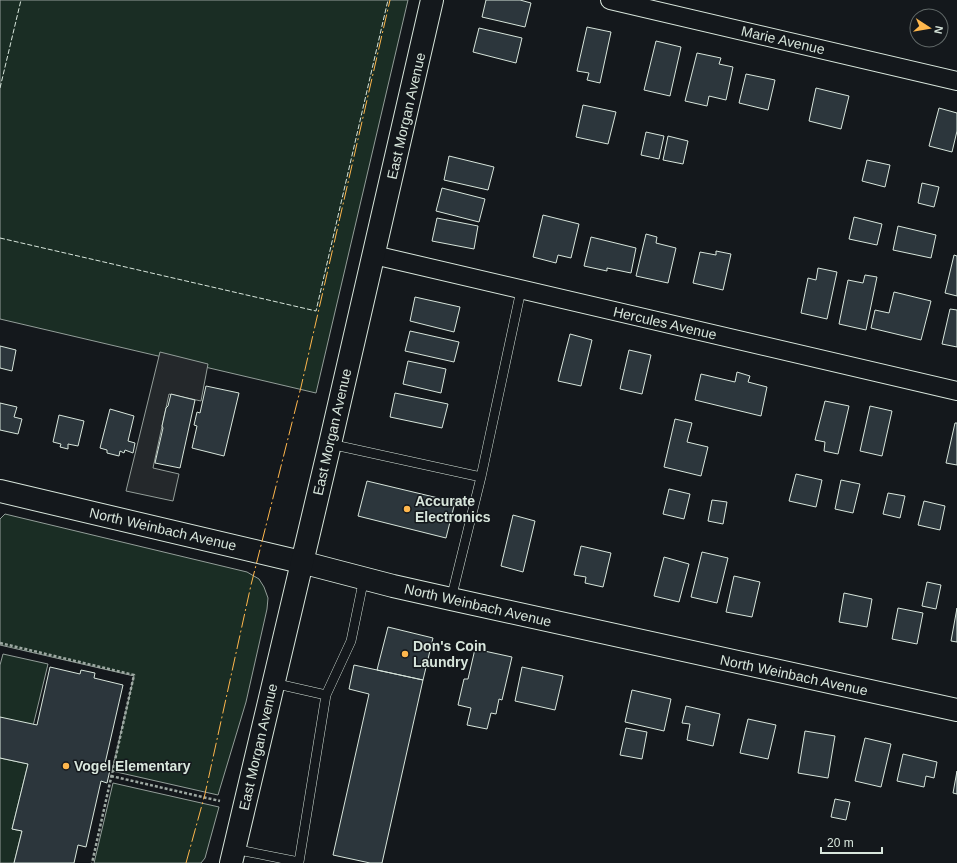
<svg xmlns="http://www.w3.org/2000/svg" width="957" height="863" viewBox="0 0 957 863" font-family="Arial,sans-serif">
<style>
.green{fill:#1a2d24;stroke:#939e99}
.parking{fill:#24282b;stroke:#939e99}
.building{fill:#2c363c;stroke:#d8e6dc}
.lines{fill:none;stroke-linecap:round;stroke-linejoin:round}
.service-casing{stroke:#d8e6dc;stroke-width:10}
.minor-casing{stroke:#d8e6dc;stroke-width:20}
.secondary-casing{stroke:#d8e6dc;stroke-width:24}
.primary-casing{stroke:#d8e6dc;stroke-width:24}
.path{stroke:#9da8a2;stroke-width:2.5;stroke-dasharray:3 2;stroke-linecap:butt}
.service{stroke:#14181c;stroke-width:9}
.minor{stroke:#14181c;stroke-width:18}
.secondary{stroke:#14181c;stroke-width:22}
.primary{stroke:#14181c;stroke-width:22}
.fence{stroke:#d8e6dc;stroke-width:1;stroke-dasharray:5 2;stroke-linecap:butt}
.power{stroke:#ffb74d;stroke-width:1;stroke-dasharray:14 3 2 3;stroke-linecap:butt}
.poi-dot{fill:#ffb74d;stroke:#14181c;stroke-width:1.5}
.labels{text-anchor:middle;dominant-baseline:central;stroke-width:3;stroke-linejoin:round;paint-order:stroke}
.street-label{font-size:14px;fill:#d8e6dc;stroke:#14181c}
.poi-label{font-size:14px;font-weight:bold;fill:#d8e6dc;stroke:#14181c;text-anchor:start}
</style>
<rect width="100%" height="100%" fill="#14181c"/>
<!-- green -->
<path class="green" d="M0,0H408L316,393L0,319Z
M5,514L247,572L259,579L264,587L268,598L267,609L246,702L218,795L112,771L134,676L0,645V519Z
M3,654L48,664L33,726L0,718V665Z
M0,758L28,764L12,829L22,831L14,863H0Z
M113,783L219,807L205,858L201,863H94Z"/>
<!-- parking -->
<path class="parking" d="M160,352L208,364L201,401L169,394L153,468L179,474L173,501L126,491Z"/>
<!-- building -->
<path class="building" d="M486,0H520L531,3L525,27L482,17Z
M587,27L611,32L600,83L587,80L589,73L577,71Z
M479,28L522,38L516,63L473,52Z
M656,41L681,47L670,96L644,90Z
M697,53L721,58L719,64L733,67L726,100L709,96L707,106L685,101Z
M746,74L775,80L768,110L739,103Z
M816,88L849,96L841,129L809,121Z
M583,105L616,112L608,144L576,137Z
M939,108L957,113V131L952,152L929,146Z
M646,132L664,136L659,159L641,155Z
M668,136L688,141L683,164L663,160Z
M449,156L494,167L488,190L444,180Z
M867,160L890,165L885,187L862,181Z
M922,183L939,187L934,207L918,203Z
M442,188L485,199L479,222L436,211Z
M543,215L579,224L571,258L558,255L556,263L533,257Z
M854,217L882,224L877,245L849,239Z
M437,218L478,226L474,249L432,241Z
M898,226L936,235L931,258L893,250Z
M646,234L657,237L656,243L676,248L668,283L636,276Z
M591,237L636,248L631,273L607,268V271L584,266Z
M716,251L731,254L723,290L693,283L700,252L716,255Z
M954,255L957,256V296L945,293Z
M818,268L837,272L827,319L801,313L808,278L816,280Z
M865,275L877,277L866,330L839,324L848,280L863,283Z
M894,292L931,301L921,340L871,328L875,310L889,313Z
M415,297L460,307L454,332L410,321Z
M950,309L957,310V347L942,344Z
M410,331L459,342L454,362L405,351Z
M570,334L592,340L581,386L558,381Z
M0,346L16,350L12,371L0,368Z
M629,350L651,355L642,394L620,389Z
M408,361L446,369L441,393L403,384Z
M737,372L750,376L748,382L767,387L761,416L695,400L701,374L735,382Z
M206,386L239,393L224,456L192,448L197,426L194,425L197,412L200,413Z
M395,393L448,404L442,428L390,417Z
M171,394L195,400L180,468L155,463L163,428L162,426L166,408L168,406Z
M825,401L849,406L838,454L824,451L825,442L815,440Z
M0,403L17,407L14,417L22,419L18,434L0,430Z
M870,406L892,411L882,456L860,451Z
M110,409L134,416L128,441L135,443L133,453L125,450L124,453L120,451L119,456L107,453V450L100,448Z
M59,415L84,421L78,446L68,444V449L60,447L61,444L53,442Z
M675,419L692,423L687,442L708,447L701,476L664,467Z
M955,423H957V465L946,463Z
M796,474L822,480L816,507L789,501Z
M841,480L860,484L853,513L835,509Z
M367,481L455,502L446,538L358,516Z
M669,489L690,494L684,519L663,514Z
M888,493L905,496L900,518L883,514Z
M712,500L727,502L723,524L708,521Z
M924,501L945,506L940,530L918,525Z
M513,515L535,521L523,572L501,566Z
M581,546L611,553L603,587L585,583L586,577L574,575Z
M702,552L728,558L717,603L691,597Z
M664,557L689,564L679,602L654,596Z
M734,576L760,582L752,617L726,612Z
M927,582L941,585L936,609L922,606Z
M844,593L872,599L867,627L839,622Z
M898,608L923,613L917,644L892,639Z
M957,608V642L951,641Z
M388,627L433,638L423,680L377,670Z
M475,649L512,657L502,700L499,699L496,714L491,713L487,729L467,725L471,708L458,705L464,679H468Z
M354,665L423,680L382,863H370L333,855L369,694L349,689Z
M50,667L80,674L81,670L95,673L94,678L123,685L104,768L110,770L107,783L101,781L86,847L78,845L74,863H14L22,831L12,829L28,764L0,758V717L37,725Z
M522,667L563,676L555,710L515,701Z
M632,690L671,699L664,731L625,722Z
M686,706L720,714L713,746L687,740L690,724L682,723Z
M748,719L776,725L768,759L740,753Z
M626,728L647,732L642,759L620,755Z
M805,731L835,736L828,778L798,773Z
M865,738L891,744L881,787L855,781Z
M903,754L937,762L934,778L926,776L924,787L897,781Z
M957,771V794L953,793Z
M835,799L850,802L846,820L831,817Z"/>
<g class="lines">
<!-- service casing -->
<g class="service-casing">
<path id="service" d="M330,444L481,477
M451,599L481,477L521,290
M273,683L326,695L351,641L364,578
M234,849L299,862L326,695"/>
</g>
<!-- minor casing -->
<g class="minor-casing">
<path id="minor" d="M610,0L957,81
M374,255L957,391"/>
</g>
<!-- secondary casing -->
<g class="secondary-casing">
<path id="secondary" d="M0,491L301,562L393,586L451,599L957,710"/>
</g>
<!-- primary casing -->
<g class="primary-casing">
<path id="primary" d="M231,863L330,444L432,0"/>
</g>
<!-- path -->
<path class="path" d="M0,643L134,675L92,863
M111,776L220,801"/>
<!-- service -->
<use href="#service" class="service"/>
<!-- minor -->
<use href="#minor" class="minor"/>
<!-- secondary -->
<use href="#secondary" class="secondary"/>
<!-- primary -->
<use href="#primary" class="primary"/>
<!-- fence -->
<path class="fence" d="M0,88L21,0
M0,238L316,311L388,0"/>
<!-- power -->
<path class="power" d="M186,863L205,794L251,585L301,387L390,0"/>
</g>
<!-- markers -->
<g class="poi-dot">
<circle cx="407" cy="509" r="4"/>
<circle cx="405" cy="654" r="4"/>
<circle cx="66" cy="766" r="4"/>
</g>
<g class="labels">
<!-- street labels -->
<g class="street-label">
<text transform="translate(783 40) rotate(13)">Marie Avenue</text>
<text transform="translate(406 116) rotate(-77)">East Morgan Avenue</text>
<text transform="translate(665 323) rotate(13)">Hercules Avenue</text>
<text transform="translate(332 432) rotate(-77)">East Morgan Avenue</text>
<text transform="translate(163 529) rotate(13)">North Weinbach Avenue</text>
<text transform="translate(478 605) rotate(13)">North Weinbach Avenue</text>
<text transform="translate(794 675) rotate(12)">North Weinbach Avenue</text>
<text transform="translate(258 747) rotate(-77)">East Morgan Avenue</text>
</g>
<!-- poi labels -->
<g class="poi-label">
<text x="415" y="501">Accurate<tspan x="415" dy="16">Electronics</tspan></text>
<text x="413" y="646">Don's Coin<tspan x="413" dy="16">Laundry</tspan></text>
<text x="74" y="766">Vogel Elementary</text>
</g>
</g>
<!-- north arrow -->
<g transform="translate(929 28) rotate(102)"><circle r="19" fill="#14181c" stroke="#626a69"/>
<path d="M0-3L7 15L0 10L-7 15Z" fill="#ffb74d"/>
<text y="-6" font-size="11" font-weight="bold" text-anchor="middle" fill="#d8e6dc">N</text>
</g>
<!-- scale -->
<path d="M821 847v6h61v-6" fill="none" stroke="#d8e6dc" stroke-width="2"/>
<text x="827" y="847" font-size="12" fill="#d8e6dc" stroke="#14181c" stroke-width="3" paint-order="stroke">20 m</text>
</svg>
